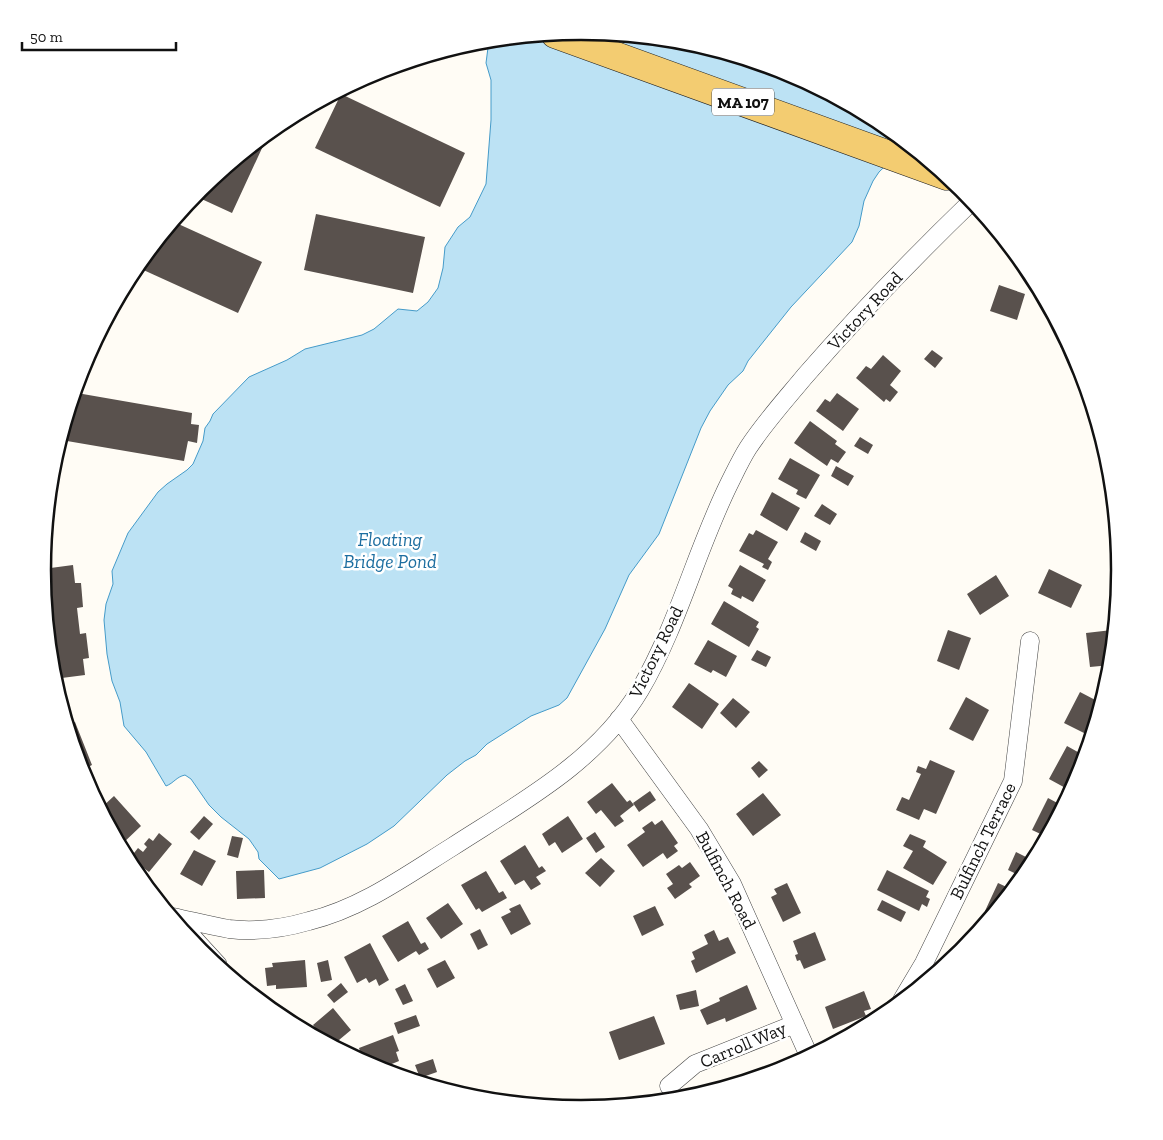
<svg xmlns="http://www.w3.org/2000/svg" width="1163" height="1140" viewBox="0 0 1163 1140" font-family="'Zilla Slab',serif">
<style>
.water{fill:#bce2f4;stroke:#459bc9}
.building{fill:#59514d}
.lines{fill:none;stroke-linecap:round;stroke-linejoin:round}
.street-casing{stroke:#444;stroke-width:19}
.primary-casing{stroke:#222;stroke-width:29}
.street{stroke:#fff;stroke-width:18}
.primary{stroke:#f3cc71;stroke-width:28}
.labels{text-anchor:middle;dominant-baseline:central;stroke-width:5;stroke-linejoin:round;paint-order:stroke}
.shield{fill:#fff;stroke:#585858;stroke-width:1}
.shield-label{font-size:16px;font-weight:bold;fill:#111}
.street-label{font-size:18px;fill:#111;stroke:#fff}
.water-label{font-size:19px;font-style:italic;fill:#1d6ea0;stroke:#fff}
.rim{fill:none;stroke:#111;stroke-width:2.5}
</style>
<rect width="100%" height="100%" fill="#fffcf5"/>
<!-- water -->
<path class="water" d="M581,31L687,42L788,72L881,122L908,144L879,172L873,181L864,201L859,226L852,242L791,307L748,361L743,371L728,385L710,411L701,428L659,534L629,575L605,629L567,698L559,705L531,716L487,744L476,755L465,761L447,775L394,826L367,844L320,868L279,879L259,859L258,852L249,839L221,817L209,805L191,779L185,775C176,777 174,783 166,786L146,752L124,726L120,702L112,681L107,654L104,620L106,604L113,584L112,571L128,533L158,492L167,484L187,470L193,464L203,441L205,428L210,421L213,414L249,377L287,360L305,349L362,335L374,329L398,309L417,311L428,302L438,288L443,268L445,247L458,227L470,217L486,184L491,120V80L486,63L489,40Z"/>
<!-- building -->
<path class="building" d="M341,94L465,153L440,207L315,148Z
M269,133L232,213L195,196L201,189Z
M316,214L425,237L413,293L304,270Z
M174,222L262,262L238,313L139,268L144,258Z
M999,285L1025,294L1017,320L990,311Z
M1065,337L1074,353L1060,347Z
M932,350L943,358L935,368L924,359Z
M883,355L901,371L890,385L898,392L890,402L886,399L884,402L856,378L866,366L871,369Z
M77,393L192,413L191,424L199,425L197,443L188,441L184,461L67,441L69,434L63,433L64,430L69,412L73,413Z
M837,393L859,409L843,431L816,411L825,399L830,402Z
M810,421L837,441L835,444L846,452L838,463L831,459L827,466L794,443Z
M860,437L873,445L868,454L854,446Z
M1103,443L1107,456L1099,452Z
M790,458L820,475L806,499L796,494L798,490L778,479Z
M836,466L854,476L848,486L831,476Z
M772,492L800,508L787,531L760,515Z
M822,504L837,514L830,525L814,516Z
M756,530L778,542L768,559L772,562L768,570L762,567L764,564L739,551L749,533L753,535Z
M805,532L821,541L816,551L800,542Z
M73,565L75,583H81L83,607L77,608L80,634L86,633L89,658L83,659L85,675L54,679L43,569Z
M740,565L766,580L753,602L742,596L741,599L731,594L733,589L728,586Z
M1049,569L1082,585L1071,608L1038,593Z
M996,575L1009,596L980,615L967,594Z
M724,601L759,622L756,627L759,629L749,647L711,624Z
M948,630L971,638L959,670L937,661Z
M1112,630L1113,640L1111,665L1090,667L1086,633Z
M708,640L737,656L726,677L713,670L711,673L694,664Z
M757,650L771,657L766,667L751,660Z
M689,683L719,704L702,729L672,707Z
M1080,692L1101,703L1086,734L1064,723Z
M966,697L989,710L973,741L949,729Z
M733,698L750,712L736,728L720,713Z
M75,722L92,765L82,770L68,725Z
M1067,746L1085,756L1079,776L1071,791L1049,779Z
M930,760L955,771L936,814L924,809L919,820L896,810L902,797L909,800L921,774L916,772L918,766L926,769Z
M759,761L768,770L759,778L751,768Z
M612,783L627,802L630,800L634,805L620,816L624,821L615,827L601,810L596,814L587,802Z
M650,791L656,800L639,812L633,803Z
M763,793L781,815L753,836L736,814Z
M114,796L141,826L121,845L101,808Z
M1048,798L1063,806L1047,837L1032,830Z
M204,816L213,824L199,840L190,832Z
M568,816L583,839L562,853L555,842L549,846L542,834Z
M662,820L678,843L674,846L678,851L667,859L663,853L643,867L627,845L645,832L642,828L652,821L655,825Z
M595,832L605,847L596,853L586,838Z
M159,833L172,844L149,872L130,858L138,848L143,852L147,847L144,844L149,838L153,841Z
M910,834L926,841L923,847L947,862L933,885L903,868L913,851L903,846Z
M232,836L243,838L238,858L227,855Z
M525,845L539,868L542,866L546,871L536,877L541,884L531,890L524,880L515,885L500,861Z
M194,850L216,861L202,886L180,874Z
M1016,852L1034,861L1023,877L1008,870Z
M601,858L615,871L600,887L585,873Z
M690,862L700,876L689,884L692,887L675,899L667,888L673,884L666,874L679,865L682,868Z
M264,870L265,898L237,899L236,871Z
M887,870L929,891L926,897L930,899L927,907L922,904L919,911L877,890Z
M486,871L499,893L503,891L507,898L482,912L479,908L476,910L461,885Z
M787,883L801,913L783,922L771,897L777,894L774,889Z
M998,883L1013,890L993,914L985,911Z
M882,900L906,912L901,922L877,910Z
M448,903L463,924L441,939L426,918Z
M520,904L531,924L511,935L501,917L511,912L509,909Z
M655,906L664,925L642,936L633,916Z
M408,921L421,944L425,942L429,949L419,955L416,951L398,962L382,936Z
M480,929L488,945L478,950L470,934Z
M714,930L719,941L728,937L736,953L696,973L691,961L695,959L692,952L708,944L704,935Z
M815,932L826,960L804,969L800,960L797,961L795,955L798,954L793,941Z
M370,943L389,980L379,986L376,979L369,983L366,978L357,983L344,957Z
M305,960L307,987L276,989V985L267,986L265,968L273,967L272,963Z
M328,960L332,980L321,982L317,963Z
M445,960L455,978L437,988L427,969Z
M341,983L348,992L334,1003L327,995Z
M405,984L413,1001L403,1005L395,989Z
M747,985L757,1009L726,1022L725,1018L707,1025L700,1010L720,1001L719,998Z
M696,990L699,1006L680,1010L676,995Z
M864,991L871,1009L864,1011L866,1016L833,1029L825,1007Z
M333,1008L351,1030L333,1045L327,1042L313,1025Z
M416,1015L420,1026L398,1034L394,1023Z
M654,1016L665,1044L619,1060L609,1032Z
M393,1035L399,1051L396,1052L399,1061L382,1068L383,1070L375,1068L351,1055L360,1051L359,1048Z
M433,1059L437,1072L420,1078L415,1065Z
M768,1069L769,1073L741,1082V1081Z"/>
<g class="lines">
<!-- street casing -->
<g class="street-casing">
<path id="street" d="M619,719L699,829L732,884L809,1056
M173,917C192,921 211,926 229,929C255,932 285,928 309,921C362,908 407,875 452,847C520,803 597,762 640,690C678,625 696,551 729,484C735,472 741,459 748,448C765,422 786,399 805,376C858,315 914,257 972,201
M175,918L218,965
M902,1000L924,963L1013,781L1030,641
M669,1086L695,1064L795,1024"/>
</g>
<!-- primary casing -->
<g class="primary-casing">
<path id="primary" d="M555,34L947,176"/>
</g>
<!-- street -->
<use href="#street" class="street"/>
<!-- primary -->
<use href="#primary" class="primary"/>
</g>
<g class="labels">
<!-- shield labels -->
<rect class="shield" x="712" y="88.5" width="62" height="27" rx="4"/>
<g class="shield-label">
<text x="743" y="102">MA 107</text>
</g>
<!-- street labels -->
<g class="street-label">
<text transform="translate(865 311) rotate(-47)">Victory Road</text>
<text transform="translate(656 652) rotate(-64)">Victory Road</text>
<text transform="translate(983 841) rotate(-64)">Bulfinch Terrace</text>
<text transform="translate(726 880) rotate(62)">Bulfinch Road</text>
<text transform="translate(743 1045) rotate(-23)">Carroll Way</text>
</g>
<!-- water labels -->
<g class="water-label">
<text x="390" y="539">Floating<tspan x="390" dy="22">Bridge Pond</tspan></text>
</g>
</g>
<!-- crop -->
<path d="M0 0H1163V1140H0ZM51 570a530 530 0 1 1 1060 0a530 530 0 1 1-1060 0Z" fill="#fff" fill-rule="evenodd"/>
<path class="rim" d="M51 570a530 530 0 1 1 1060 0a530 530 0 1 1-1060 0Z"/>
<!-- scale -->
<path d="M22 42v8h154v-8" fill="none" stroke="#111111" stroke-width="2.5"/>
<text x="30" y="42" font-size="15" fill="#111111" stroke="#ffffff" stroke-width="4" paint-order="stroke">50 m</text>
</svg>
